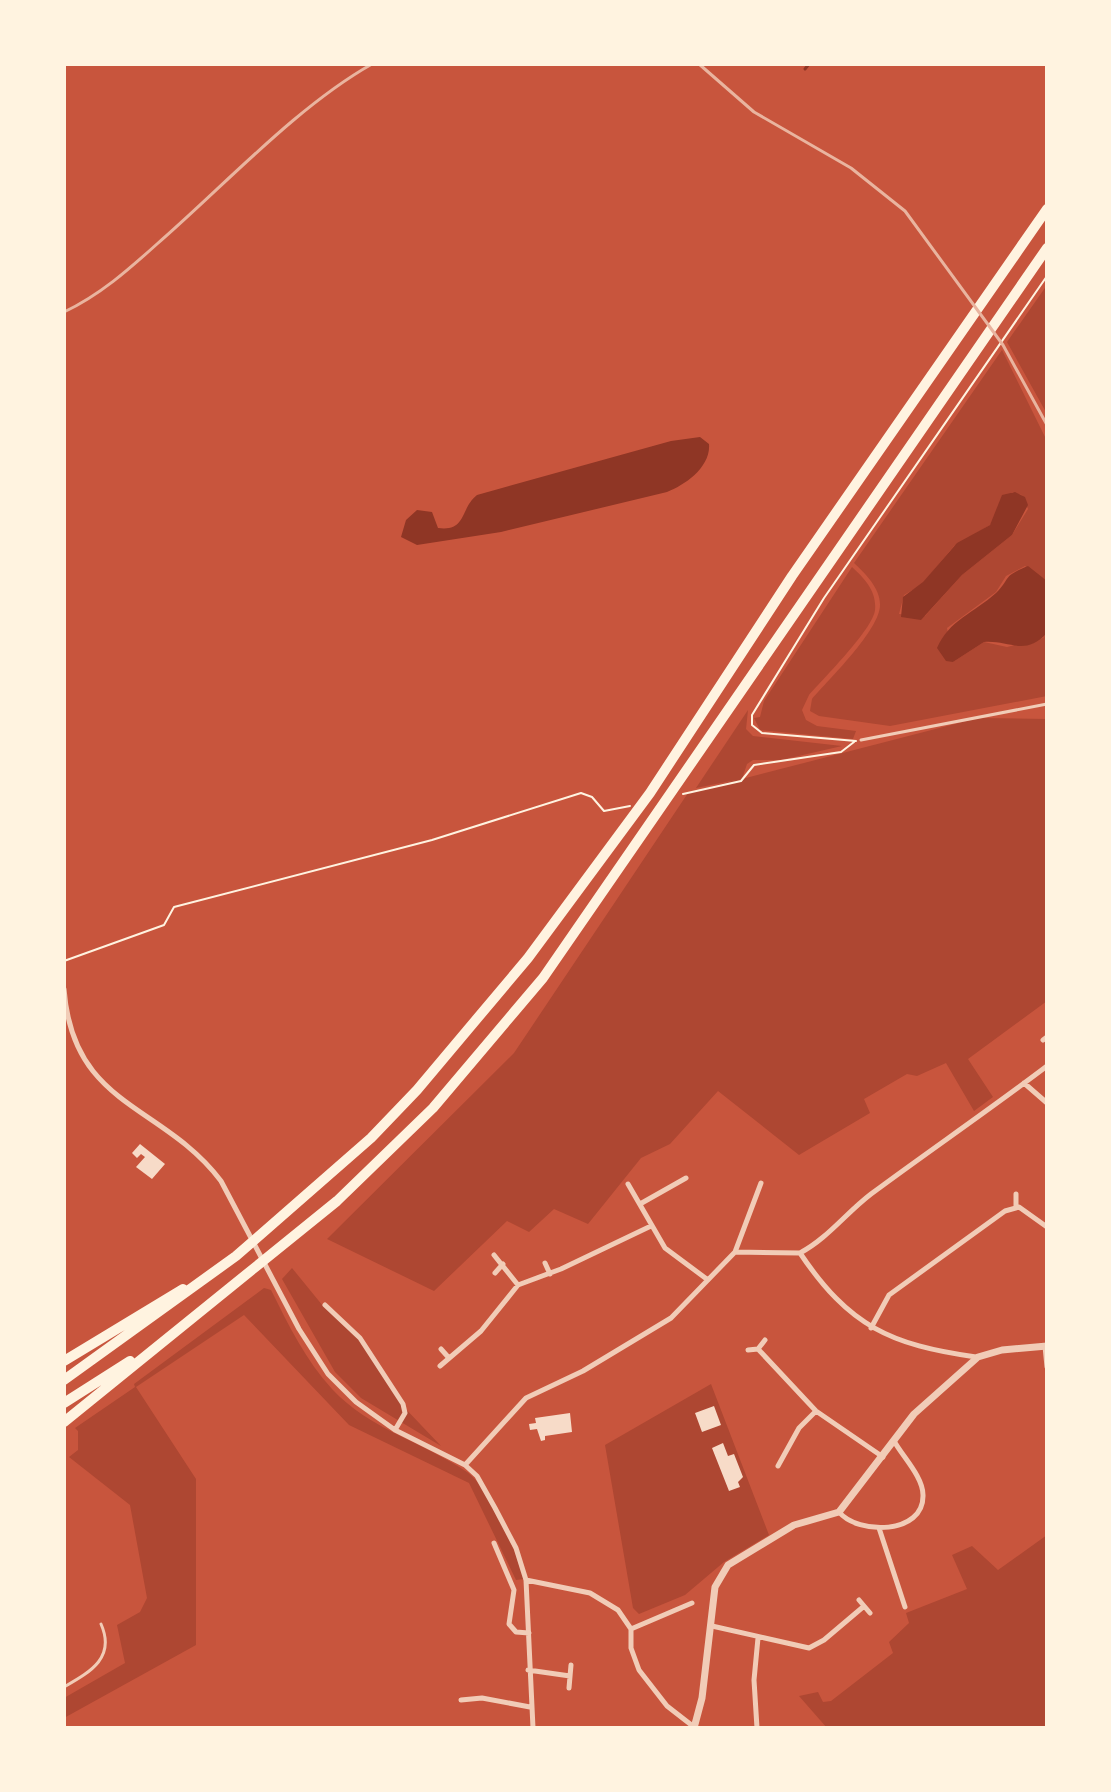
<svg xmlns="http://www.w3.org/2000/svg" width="1111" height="1792" viewBox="0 0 1111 1792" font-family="'Exo 2',sans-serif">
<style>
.green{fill:#ae4732;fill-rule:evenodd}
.water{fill:#8f3625}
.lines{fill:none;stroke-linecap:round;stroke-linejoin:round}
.stream{stroke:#8f3625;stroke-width:3}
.building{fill:#f7dbc8}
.path{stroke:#fff3e0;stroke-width:2}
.service{stroke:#f1ccb7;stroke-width:3}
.minor{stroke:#f1ccb7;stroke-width:5}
.tertiary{stroke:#f1ccb7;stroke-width:7}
.motorway{stroke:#fff3e0;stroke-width:10}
.rail{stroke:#e9b49f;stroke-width:3}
</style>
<rect width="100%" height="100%" fill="#c8553d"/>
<!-- green -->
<path class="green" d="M1047,285V414L1007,342Z
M1002,350L1047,441V581L1025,566L1006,576L996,592L947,628L953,662L984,642L1007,647L1043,638L1047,633V696L890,726L819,716L810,711L812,699C829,679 881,629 880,604C880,588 865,573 854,563ZM1012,492L1022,495L1028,509L1012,535L962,575L925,616L899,614L904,595L921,585L954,546L990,525Z
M852,567C864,578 877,591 875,610C873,629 824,678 809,695L802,710L806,720L817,726L856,731L853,739L760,730L754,718L760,717L764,701Z
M748,710L746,729L753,736L842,746L781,760H753L747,764L742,779L978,718L1047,719V1001L968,1059L993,1097L974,1111L946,1063L917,1076L907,1074L864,1099L870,1113L799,1155L718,1091L670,1144L641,1158L588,1224L554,1209L529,1232L507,1221L434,1291L327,1239L514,1053L688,793L736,780L696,788Z
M292,1268L323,1306L359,1339L401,1404L441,1446L361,1398L335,1372L282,1279Z
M264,1288L271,1290C288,1324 306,1361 332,1389C369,1429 423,1442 467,1472C489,1487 517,1553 524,1579L516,1580L469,1483L349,1425L244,1315L136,1387L196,1479V1645L64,1718V1698L125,1663L117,1625L140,1612L147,1598L130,1505L69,1457L78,1450V1431L75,1428L135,1387L134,1384Z
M711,1384L769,1535L724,1562L685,1595L639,1614L633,1608L605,1445Z
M1047,1535V1728H827L799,1696L818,1692L823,1702L831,1701L893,1653L889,1642L909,1623L906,1613L967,1589L952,1555L972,1546L998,1570Z"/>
<!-- water -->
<path class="water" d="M700,437L709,444C711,467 685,485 667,492L501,532L417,545L401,537L406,520L417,510L432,512L438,528C467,532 460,508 477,495L671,441Z
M1015,492L1025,497L1028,505L1012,535L962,575L921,620L901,617L903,597L923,582L957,543L990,525L1002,495Z
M1028,566L1047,581V633C1025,657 1009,640 984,642L953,662L946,661L937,648C949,620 974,613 996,593C1012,577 1001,577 1028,566Z"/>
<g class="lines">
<!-- stream -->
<path class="stream" d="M805,69L809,64"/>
</g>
<!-- building -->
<path class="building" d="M140,1144L165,1164L152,1179L136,1167L145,1157L141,1154L137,1158L132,1153Z
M714,1406L721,1425L702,1432L695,1413Z
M570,1413L572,1432L545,1436V1440L541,1441L537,1429L530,1430L529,1424L536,1423L535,1418Z
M723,1443L728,1456L734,1454L743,1477L738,1482L740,1487L729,1491L712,1448Z"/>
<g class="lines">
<!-- path -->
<path class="path" d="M856,741L762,733L752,725V715L824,598L1047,276
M683,794L741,781L754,765L841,752L854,742
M64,961L164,925L174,907L432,840L581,793L592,797L604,811L630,806"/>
<!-- service -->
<path class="service" d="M861,740L1047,704
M64,1687C90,1672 116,1658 101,1624"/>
<!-- minor -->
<path class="minor" d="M64,989C73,1108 162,1103 221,1181L299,1329L328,1374L356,1402L395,1430L465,1465L477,1476L495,1508L516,1548L526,1580L533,1728
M1043,1040L1047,1037
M1024,1083L1047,1103
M628,1184L665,1248L708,1280
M640,1204L686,1178
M1016,1207V1194
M735,1252L761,1183
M800,1253C828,1238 846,1213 871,1194C929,1151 989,1110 1047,1066
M800,1253C849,1326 890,1345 976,1357
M494,1255L518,1285
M545,1263L550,1274
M495,1273L503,1264
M325,1305L360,1338L403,1404L405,1413L395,1430
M871,1328L889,1295L1005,1211L1019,1207L1047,1227
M765,1340L758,1349L816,1411L883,1457
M1045,1346L1047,1367
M441,1349L449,1358
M748,1350L758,1349
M440,1366L481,1331L518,1285L561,1269L651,1226
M465,1465L526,1398L583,1371L671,1318L735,1252L800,1253
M778,1466L799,1428L816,1411
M839,1512C858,1535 924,1535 923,1495C923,1477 903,1457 894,1441
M879,1528L905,1607
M494,1543L514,1590L509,1624L516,1632L529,1633
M526,1580L590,1593L618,1610L631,1629V1648L639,1670L667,1706L694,1727
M859,1600L870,1613
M712,1626L809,1648L824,1640L863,1607
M631,1629L692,1603
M528,1670L570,1676
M569,1688L571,1665
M461,1700L482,1698L530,1707
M757,1728L754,1680L758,1638"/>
<!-- tertiary -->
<path class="tertiary" d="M694,1728L702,1698L715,1587L728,1565L794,1525L839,1512L914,1414L978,1357L1002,1350L1047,1346"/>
<!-- motorway -->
<path class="motorway" d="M64,1361L183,1289
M64,1380L236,1256L371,1138L417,1090L528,958L650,793L792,576L1047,209
M64,1403L130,1361
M64,1422L337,1201L433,1108L543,978L1047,248"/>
<!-- rail -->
<path class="rail" d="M699,64L754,112L851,168L905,211L1003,345L1047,425
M64,312C100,295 128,270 157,244C224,186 296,107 372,64"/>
</g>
<!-- border -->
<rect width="1111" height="1792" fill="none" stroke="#fff3e0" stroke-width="132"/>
</svg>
